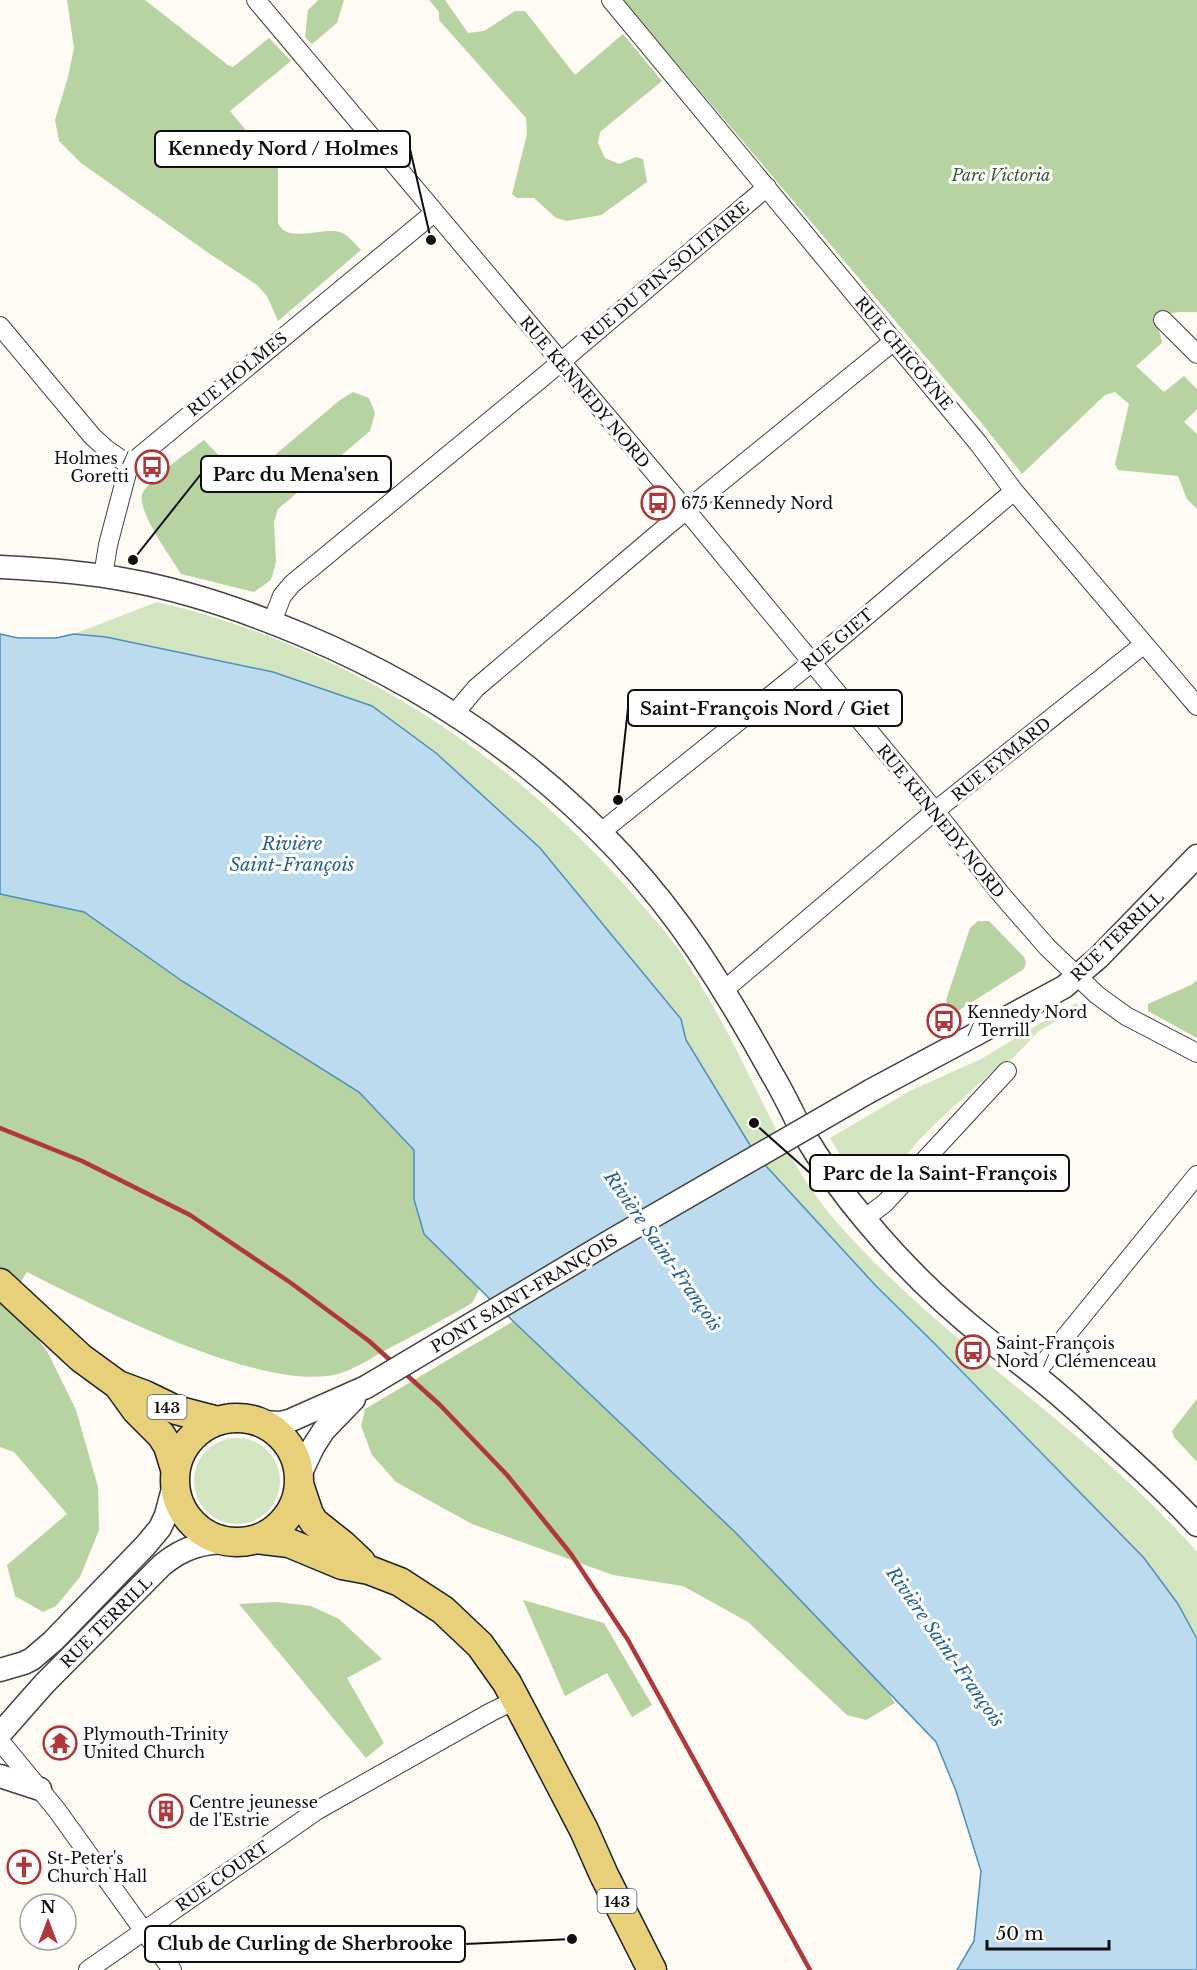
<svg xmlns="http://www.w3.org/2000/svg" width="1197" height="1970" viewBox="0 0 1197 1970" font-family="'Libre Baskerville',serif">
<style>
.green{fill:#d2e4c0}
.forest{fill:#b7d3a1}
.water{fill:#bddbef;stroke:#4d8ebd;stroke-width:1.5}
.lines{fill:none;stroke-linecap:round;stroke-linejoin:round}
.minor-casing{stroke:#424242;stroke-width:20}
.tertiary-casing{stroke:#424242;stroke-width:25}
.primary-casing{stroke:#202020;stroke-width:31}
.minor{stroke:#fff;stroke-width:18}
.tertiary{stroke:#fff;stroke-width:22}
.primary{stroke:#e8cf79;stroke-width:28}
.rail{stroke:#ae383b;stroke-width:4.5}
.tertiary-bridge-casing{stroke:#424242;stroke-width:25;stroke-linecap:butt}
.tertiary-bridge{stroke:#fff;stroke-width:22}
.labels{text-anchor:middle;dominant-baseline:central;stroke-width:6;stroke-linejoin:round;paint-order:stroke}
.shield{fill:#fff;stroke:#575757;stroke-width:1.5}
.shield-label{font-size:15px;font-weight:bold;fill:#0f0f0f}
.park-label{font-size:16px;font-style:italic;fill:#315f27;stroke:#fff}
.street-label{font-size:16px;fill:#0f0f0f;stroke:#fff}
.poi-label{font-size:16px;fill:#0f0f0f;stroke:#fff;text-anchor:start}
.water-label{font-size:18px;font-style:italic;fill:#276192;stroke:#fff}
.leader{fill:none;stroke:#0f0f0f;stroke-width:2}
.callout-dot{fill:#0f0f0f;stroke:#fff;stroke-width:2}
.callout{fill:#fff;stroke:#0f0f0f;stroke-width:2}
.callout-label{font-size:18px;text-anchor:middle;font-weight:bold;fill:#0f0f0f}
</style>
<rect width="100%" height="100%" fill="#fdfbf3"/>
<!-- green -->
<path class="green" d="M157,602C339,644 504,748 627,888C647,911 670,935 686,961C700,984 714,1007 726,1030C760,1093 787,1164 834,1219C942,1344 1088,1428 1197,1552V1639L1178,1604L1144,1558L934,1343L876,1286L756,1155L686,1040L681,1019L540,848L436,753L372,706L273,672L106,637L74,634Z
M1077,1003L1079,1008L1039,1031L1013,1058L994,1070L941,1118L918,1141L888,1178L879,1185L871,1187L858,1185L830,1138L910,1091L981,1059L1059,1012Z
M194 1481a43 43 0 1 1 86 0a43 43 0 1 1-86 0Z"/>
<!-- forest -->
<path class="forest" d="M67,0H145L228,65L233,67L269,38L291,61L230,111L278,169V223C287,244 321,227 340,232C349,235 355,244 361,250L278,321L267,296L257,285L210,254L81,163L59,141L55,120L68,77L74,48Z
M318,0H344L337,23L312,44L305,37L308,10Z
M429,0H445L468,33L484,31L515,11H525L575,75L623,34L662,81L600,132L598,143L605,158L619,164L636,157L643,159L647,182L601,215L567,221L556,218L534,198H517L512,194L527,134L526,118L439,20V12Z
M623,0H1197V312H1179L1164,314L1159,330L1162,343L1136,366L1164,392L1184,376L1197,389V409L1184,422L1197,434V509L1187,499L1178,476L1118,470L1115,464L1129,404L1115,392L1105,395L1022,474L980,421Z
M353,392L369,398L375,413L370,431L278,509L274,522L276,562L271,580L254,592L181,574C171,557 138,513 142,495C145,482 191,450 204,440L228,465L241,467L263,465L340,400Z
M0,894L84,912L182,981L359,1092L414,1150V1199L424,1234L480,1288L472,1303C443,1320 414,1335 384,1351C371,1358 358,1367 344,1372C272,1399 95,1306 27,1272L9,1300L48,1353L76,1410L98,1487L99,1530L80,1577L56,1606L43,1612L15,1596L7,1565L67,1514L14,1452L0,1447Z
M978,921H989L1024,957L1026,962L1024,969L958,1011L949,1008L946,1000L970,928Z
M1197,980V1038L1148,1011V1004L1191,985Z
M514,1321L736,1533L879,1679L895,1703L866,1720L847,1715L748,1622L683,1586L613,1575L472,1524L396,1482L372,1455L361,1426L365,1409Z
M1197,1399V1462L1174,1437L1172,1431Z
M523,1600L604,1623L652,1705L632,1717L607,1673L565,1696Z
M277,1602L311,1606L339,1619L382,1659L347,1678L384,1743L366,1758L239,1604Z"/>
<!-- water -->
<path class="water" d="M0,634L18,638H56L74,634L106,637L273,672L372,706L436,753L540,848L681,1019L686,1040L756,1155L876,1286L934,1343L1144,1558L1178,1604L1197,1639V1970H957L974,1941L981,1871L956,1791L936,1742L736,1533L494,1303L424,1234L414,1199V1150L359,1092L182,981L84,912L0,894Z"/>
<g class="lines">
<!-- minor casing -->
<g class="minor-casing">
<path id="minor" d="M256,0L686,510L935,811L1000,893L1047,947L1097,995L1126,1016L1197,1053
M611,0L978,443L1014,491L1197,706
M1163,320L1197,354
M0,326L92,436L106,449L129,465
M103,576L108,545L129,465L435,212
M272,622L282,596L292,584L543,377L767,187
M455,713L476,688L667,526L894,341
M601,832L811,663L1014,491
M723,991L935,811L1143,645
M864,1219L885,1203L1007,1071
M1035,1374L1197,1175
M0,1741L56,1809L172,1970
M88,1970L316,1811L491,1712L516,1700"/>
</g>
<!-- tertiary casing -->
<g class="tertiary-casing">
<path id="tertiary" d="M0,567C43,569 86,572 127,580C188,591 246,611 303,635C461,701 601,807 698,951C724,990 749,1032 772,1074C783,1092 792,1112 802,1131C821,1163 843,1194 867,1222C902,1264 944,1305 987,1339C1002,1351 1018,1361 1032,1373C1060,1394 1085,1418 1111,1442C1140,1468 1170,1495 1197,1525
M870,1091L1064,987L1098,958L1197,856
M259,1422L281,1423L289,1421L366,1387
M299,1477L313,1447L324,1430L354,1399
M0,1670L24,1663L32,1659L53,1641L145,1546L160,1528L166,1515L175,1481
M0,1734L44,1684L162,1565C184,1547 203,1542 231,1542
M0,1776L40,1789"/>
</g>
<!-- primary casing -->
<g class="primary-casing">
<path id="primary" d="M0,1283L81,1358L118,1385L136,1410L161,1435L168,1446L175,1469
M118,1385L145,1395L176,1410L218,1421
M175 1480a62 62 0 1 1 124 0a62 62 0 1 1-124 0Z
M299,1484L309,1514L314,1522L343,1545L361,1562
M256,1539L289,1543L342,1565L369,1570L400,1582L443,1610L480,1645L507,1683L526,1719L584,1830L604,1875L652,1970"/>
</g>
<!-- minor -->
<use href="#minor" class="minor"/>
<!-- tertiary -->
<use href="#tertiary" class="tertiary"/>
<!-- primary -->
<use href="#primary" class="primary"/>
<!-- rail -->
<path class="rail" d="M0,1128L82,1161L190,1215L291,1283L369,1341L440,1405L507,1475L550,1528L571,1554L628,1640L810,1970"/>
<!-- tertiary-bridge casing -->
<g class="tertiary-bridge-casing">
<path id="tertiary-bridge" d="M366,1387L614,1239L870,1091"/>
</g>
<!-- tertiary-bridge -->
<use href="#tertiary-bridge" class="tertiary-bridge"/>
</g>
<!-- icons -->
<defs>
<g id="bus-ring" transform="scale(1.725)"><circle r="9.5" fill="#fff" stroke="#ae383b" stroke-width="1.5"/><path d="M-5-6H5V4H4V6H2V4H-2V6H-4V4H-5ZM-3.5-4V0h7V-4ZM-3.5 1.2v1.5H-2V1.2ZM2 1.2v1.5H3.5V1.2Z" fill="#ae383b"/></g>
<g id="temple-ring" transform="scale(1.725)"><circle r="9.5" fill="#fff" stroke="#ae383b" stroke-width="1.5"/><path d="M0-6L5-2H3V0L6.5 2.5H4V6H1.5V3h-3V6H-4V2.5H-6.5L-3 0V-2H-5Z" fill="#ae383b"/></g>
<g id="building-ring" transform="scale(1.725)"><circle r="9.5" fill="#fff" stroke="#ae383b" stroke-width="1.5"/><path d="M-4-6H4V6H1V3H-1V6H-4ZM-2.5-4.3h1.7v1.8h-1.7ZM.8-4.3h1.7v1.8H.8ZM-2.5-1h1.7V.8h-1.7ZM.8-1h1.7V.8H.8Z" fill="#ae383b"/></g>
<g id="church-ring" transform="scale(1.725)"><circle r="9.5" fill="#fff" stroke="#ae383b" stroke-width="1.5"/><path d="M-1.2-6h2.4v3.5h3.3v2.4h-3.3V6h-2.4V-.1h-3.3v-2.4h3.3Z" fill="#ae383b"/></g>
</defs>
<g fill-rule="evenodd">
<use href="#bus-ring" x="152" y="467"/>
<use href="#bus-ring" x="658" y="503"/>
<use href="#bus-ring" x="944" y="1021"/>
<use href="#bus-ring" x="973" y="1352"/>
<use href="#temple-ring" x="60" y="1743"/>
<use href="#building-ring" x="166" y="1811"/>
<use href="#church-ring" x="24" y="1867"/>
</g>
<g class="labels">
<!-- shield labels -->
<g class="shield">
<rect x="147.5" y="1395" width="39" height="24" rx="4.5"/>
<rect x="597.5" y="1889" width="39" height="24" rx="4.5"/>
</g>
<g class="shield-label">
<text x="167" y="1407">143</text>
<text x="617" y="1901">143</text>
</g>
<!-- park labels -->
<g class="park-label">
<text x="1001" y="175">Parc Victoria</text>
</g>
<!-- street labels -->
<g class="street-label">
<text transform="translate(665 273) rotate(-40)">RUE DU PIN-SOLITAIRE</text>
<text transform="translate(904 353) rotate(50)">RUE CHICOYNE</text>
<text transform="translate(237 374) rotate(-39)">RUE HOLMES</text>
<text transform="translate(585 392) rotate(50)">RUE KENNEDY NORD</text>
<text transform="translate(837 640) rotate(-40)">RUE GIET</text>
<text transform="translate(1001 759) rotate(-39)">RUE EYMARD</text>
<text transform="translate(941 821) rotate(51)">RUE KENNEDY NORD</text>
<text transform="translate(1117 936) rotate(-44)">RUE TERRILL</text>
<text transform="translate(524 1293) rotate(-31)">PONT SAINT-FRANÇOIS</text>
<text transform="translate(106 1622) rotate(-45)">RUE TERRILL</text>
<text transform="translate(222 1876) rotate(-35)">RUE COURT</text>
</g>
<!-- poi labels -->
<g class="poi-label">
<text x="129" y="458" text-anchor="end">Holmes /<tspan x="129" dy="18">Goretti</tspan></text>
<text x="681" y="503">675 Kennedy Nord</text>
<text x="967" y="1012">Kennedy Nord<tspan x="967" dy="18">/ Terrill</tspan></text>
<text x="996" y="1343">Saint-François<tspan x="996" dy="18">Nord / Clémenceau</tspan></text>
<text x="83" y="1734">Plymouth-Trinity<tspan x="83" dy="18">United Church</tspan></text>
<text x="189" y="1802">Centre jeunesse<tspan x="189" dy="18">de l'Estrie</tspan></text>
<text x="47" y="1858">St-Peter's<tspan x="47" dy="18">Church Hall</tspan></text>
</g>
<!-- water labels -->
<g class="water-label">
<text x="292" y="844">Rivière<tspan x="292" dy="21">Saint-François</tspan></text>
<text transform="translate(663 1251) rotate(55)">Rivière Saint-François</text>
<text transform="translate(945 1647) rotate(55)">Rivière Saint-François</text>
</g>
</g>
<!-- callouts -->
<path class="leader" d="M431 240L410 149M133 560L201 474M618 800L628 708M754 1123L810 1173M572 1939L465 1944"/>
<g class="callout-dot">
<circle cx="431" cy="240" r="6"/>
<circle cx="133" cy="560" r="6"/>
<circle cx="618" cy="800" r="6"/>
<circle cx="754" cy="1123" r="6"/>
<circle cx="572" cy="1939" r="6"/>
</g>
<g class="callout">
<rect x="155" y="131" width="255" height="36" rx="6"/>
<rect x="201" y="456" width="190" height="36" rx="6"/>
<rect x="628" y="690" width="274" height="36" rx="6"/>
<rect x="810" y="1155" width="259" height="36" rx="6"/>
<rect x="145" y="1926" width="320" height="36" rx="6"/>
</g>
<g class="callout-label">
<text x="283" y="155">Kennedy Nord / Holmes</text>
<text x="296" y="481">Parc du Mena'sen</text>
<text x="765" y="715">Saint-François Nord / Giet</text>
<text x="940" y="1180">Parc de la Saint-François</text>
<text x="305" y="1950">Club de Curling de Sherbrooke</text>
</g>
<!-- north arrow -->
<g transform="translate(48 1922)"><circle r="28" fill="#ffffff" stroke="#9f9f9f" stroke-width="1.5"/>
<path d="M0-4.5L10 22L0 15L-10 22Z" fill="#ae383b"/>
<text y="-9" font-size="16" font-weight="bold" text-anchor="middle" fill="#0f0f0f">N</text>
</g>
<!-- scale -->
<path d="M987 1940v9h122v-9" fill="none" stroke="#0f0f0f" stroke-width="3"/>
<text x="996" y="1940" font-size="18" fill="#0f0f0f" stroke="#ffffff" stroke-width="4.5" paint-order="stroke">50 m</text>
</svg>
